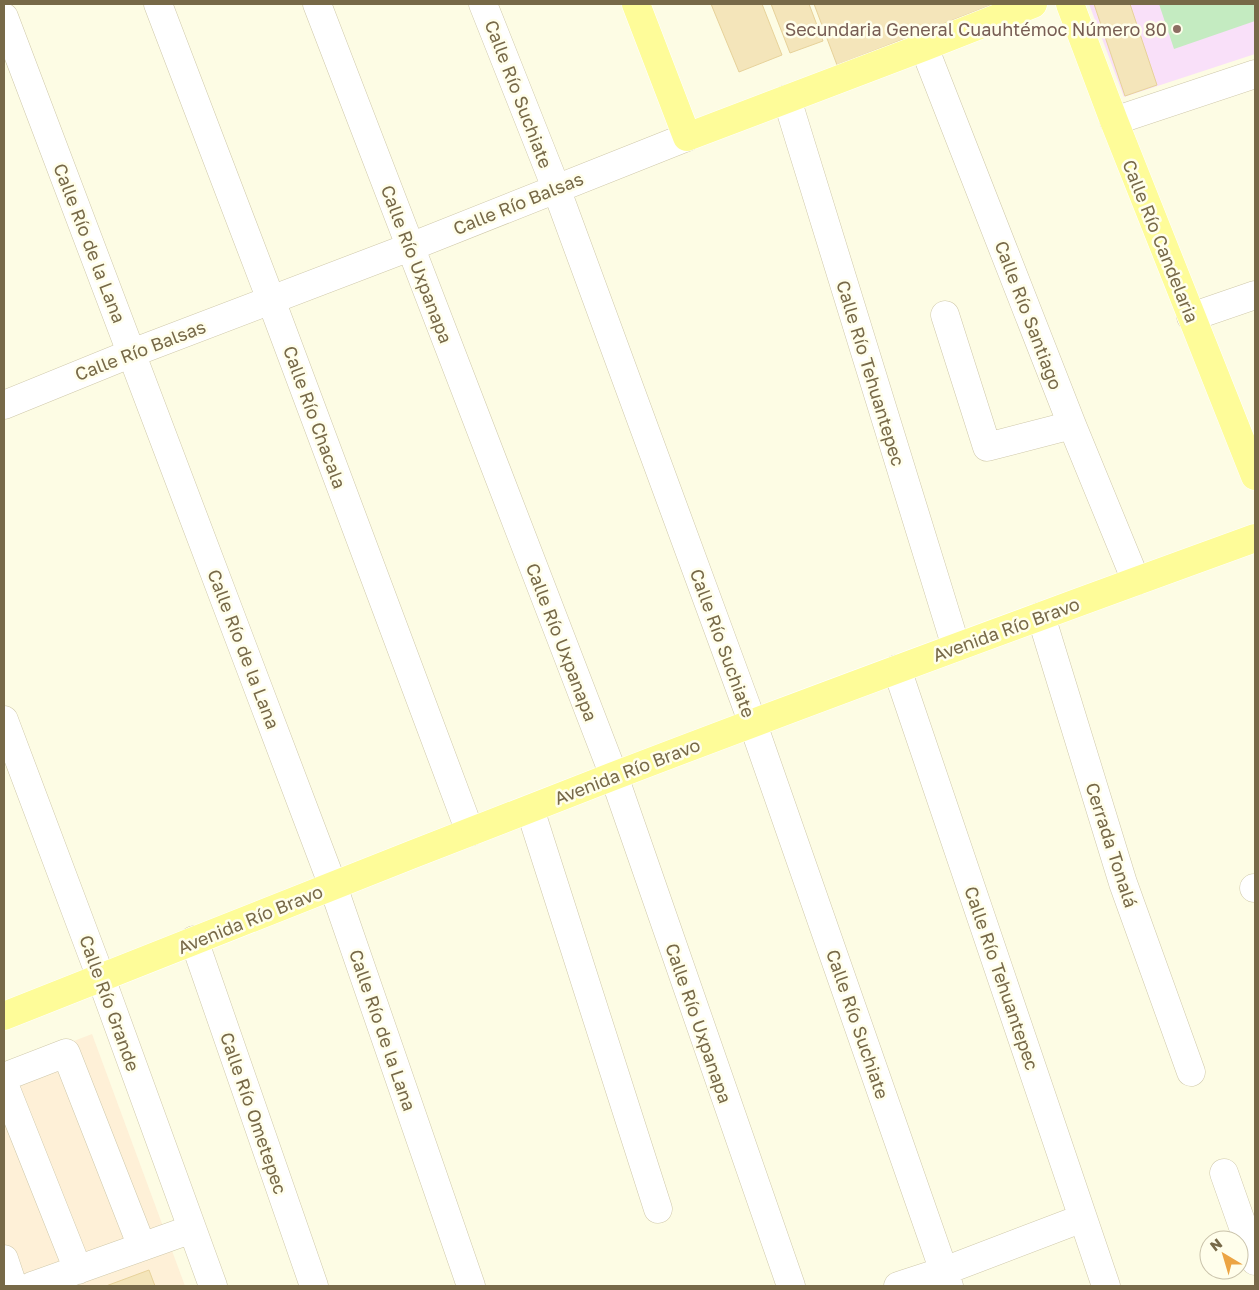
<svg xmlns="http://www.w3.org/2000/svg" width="1259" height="1290" viewBox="0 0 1259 1290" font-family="'Golos Text',sans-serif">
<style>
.commercial{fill:#fef0d7}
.education{fill:#f9e0f9}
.green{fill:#c4ebc1}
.building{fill:#f4e5ba;stroke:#e7d29a}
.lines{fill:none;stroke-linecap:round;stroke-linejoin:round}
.minor-casing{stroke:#cfc8aa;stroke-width:29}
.major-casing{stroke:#fff;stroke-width:29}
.minor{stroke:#fff;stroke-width:28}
.major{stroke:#fefc99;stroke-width:28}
.education-dot{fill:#8d6e63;stroke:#fffeeb;stroke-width:2}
.labels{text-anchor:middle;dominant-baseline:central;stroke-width:5;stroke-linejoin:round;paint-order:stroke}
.education-label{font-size:18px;fill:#785e54;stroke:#fffeeb;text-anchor:end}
.street-label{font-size:18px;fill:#776948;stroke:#fffeeb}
</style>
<rect width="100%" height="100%" fill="#fdfce4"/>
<!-- commercial -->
<path class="commercial" d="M92,1034L185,1286H4V1068Z"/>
<!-- education -->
<path class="education" d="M1089,4H1255V54L1124,97Z"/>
<!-- green -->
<path class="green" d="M1159,4H1255V21L1174,49Z"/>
<!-- building -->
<path class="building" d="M711,4H762L782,55L739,72Z
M771,4H809L823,41L790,53Z
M814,4H994L837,65Z
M1094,4H1130L1157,85L1125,96Z
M149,1270L155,1286H106Z"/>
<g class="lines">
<!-- minor casing -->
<g class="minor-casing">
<path id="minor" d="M158,4L271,300L470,832
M317,4L614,776L791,1286
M483,4L556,188L753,724L949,1286
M4,17L333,886L471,1286
M924,47L1072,425L1136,581
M787,99L956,647
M1114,121L1255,74
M945,315L987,447L1072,425
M1191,317L1255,295
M4,405L132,353L410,247L687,137
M1041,616L1123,883L1191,1072
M897,669L1106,1286
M4,720L101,978L213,1286
M530,809L658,1209
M1254,888H1255
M194,940L314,1286
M4,1077L66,1053L142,1247
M4,1084L78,1270
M1224,1173L1255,1261
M4,1259L13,1286
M32,1286L192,1229
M898,1286L944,1271L1083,1218"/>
</g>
<!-- major casing -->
<g class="major-casing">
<path id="major" d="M636,4L687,137L924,47L1033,4
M1070,4L1114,121L1255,476
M4,1016C206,937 408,855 611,777C825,695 1040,616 1255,538"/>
</g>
<!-- minor -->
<use href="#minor" class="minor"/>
<!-- major -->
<use href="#major" class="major"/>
</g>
<!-- markers -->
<circle class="education-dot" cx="1177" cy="29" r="5"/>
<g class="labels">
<!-- education labels -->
<g class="education-label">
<text x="1167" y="29">Secundaria General Cuauhtémoc Número 80</text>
</g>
<!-- street labels -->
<g class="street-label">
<text transform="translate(519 94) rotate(69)">Calle Río Suchiate</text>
<text transform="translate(518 203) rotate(-22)">Calle Río Balsas</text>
<text transform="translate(1161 241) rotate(68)">Calle Río Candelaria</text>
<text transform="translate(90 243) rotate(69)">Calle Río de la Lana</text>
<text transform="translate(417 264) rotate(69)">Calle Río Uxpanapa</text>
<text transform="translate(1029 315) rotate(69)">Calle Río Santiago</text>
<text transform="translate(140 350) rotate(-21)">Calle Río Balsas</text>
<text transform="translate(871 373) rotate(73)">Calle Río Tehuantepec</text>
<text transform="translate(315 417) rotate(70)">Calle Río Chacala</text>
<text transform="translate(1006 629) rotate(-20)">Avenida Río Bravo</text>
<text transform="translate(562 642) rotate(69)">Calle Río Uxpanapa</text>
<text transform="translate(723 643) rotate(70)">Calle Río Suchiate</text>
<text transform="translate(244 649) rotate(69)">Calle Río de la Lana</text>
<text transform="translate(627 771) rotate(-21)">Avenida Río Bravo</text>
<text transform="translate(1112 845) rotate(72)">Cerrada Tonalá</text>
<text transform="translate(250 919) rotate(-22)">Avenida Río Bravo</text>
<text transform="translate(1002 978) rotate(71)">Calle Río Tehuantepec</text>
<text transform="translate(110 1003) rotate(70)">Calle Río Grande</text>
<text transform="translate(699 1023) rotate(71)">Calle Río Uxpanapa</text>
<text transform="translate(858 1024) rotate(71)">Calle Río Suchiate</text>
<text transform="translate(383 1030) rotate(71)">Calle Río de la Lana</text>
<text transform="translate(254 1113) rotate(71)">Calle Río Ometepec</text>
</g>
</g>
<!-- border -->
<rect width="1259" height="1290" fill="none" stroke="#776948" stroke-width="10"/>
<!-- north arrow -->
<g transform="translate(1224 1255) rotate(322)"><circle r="24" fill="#fffeeb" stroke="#c9c2aa"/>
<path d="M0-4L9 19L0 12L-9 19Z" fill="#eca443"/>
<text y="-8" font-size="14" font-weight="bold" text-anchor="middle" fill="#776948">N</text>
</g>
</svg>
